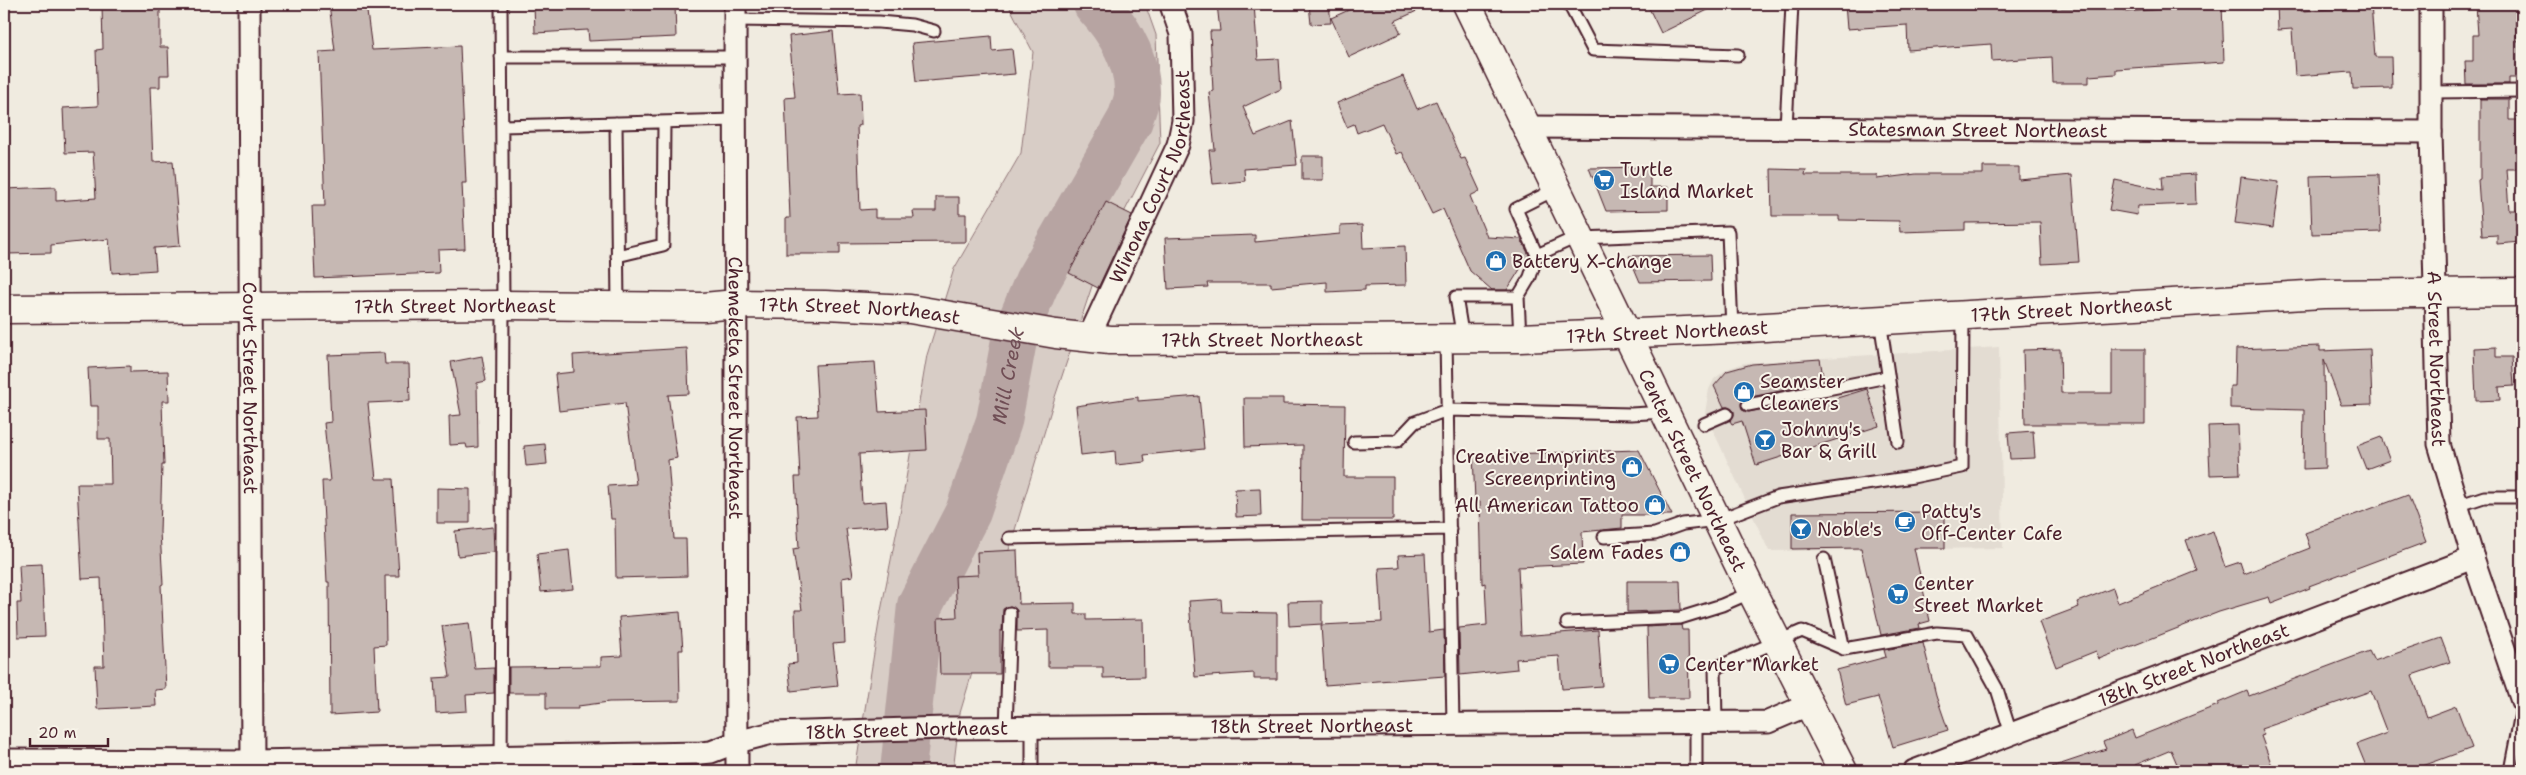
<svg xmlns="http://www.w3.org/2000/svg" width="2526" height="775" viewBox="0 0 2526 775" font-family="'Shantell Sans',sans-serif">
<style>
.built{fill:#e3dcd2}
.green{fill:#d8cdc6;stroke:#917678}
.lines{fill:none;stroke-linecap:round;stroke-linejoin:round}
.river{stroke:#b7a4a2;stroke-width:46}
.building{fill:#c6b8b3;stroke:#4a1f2b}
.service-casing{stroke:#4a1f2b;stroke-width:15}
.minor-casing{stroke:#4a1f2b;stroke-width:25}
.secondary-casing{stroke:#4a1f2b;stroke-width:31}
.service{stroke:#f7f3e8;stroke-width:11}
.minor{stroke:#f7f3e8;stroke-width:21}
.secondary{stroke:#f7f3e8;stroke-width:28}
.labels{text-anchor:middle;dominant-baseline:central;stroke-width:4;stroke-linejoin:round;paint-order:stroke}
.street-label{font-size:19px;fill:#4a1f2b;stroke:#f7f3e8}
.poi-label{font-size:19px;fill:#4a1f2b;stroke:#f7f3e8;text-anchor:start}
.water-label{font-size:20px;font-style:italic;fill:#704e55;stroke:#f7f3e8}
</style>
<rect width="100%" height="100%" fill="#f0ebe0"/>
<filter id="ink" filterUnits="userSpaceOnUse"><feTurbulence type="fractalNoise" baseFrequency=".02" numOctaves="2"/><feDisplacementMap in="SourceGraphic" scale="10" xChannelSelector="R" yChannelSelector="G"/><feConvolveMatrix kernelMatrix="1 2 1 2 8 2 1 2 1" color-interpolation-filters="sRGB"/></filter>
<g filter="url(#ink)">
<!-- built -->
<path class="built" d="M4,4H11L10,534H4Z
M1999,347L2003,548L1769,551L1705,413L1709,389L1714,379L1727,369L1744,363Z"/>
<!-- green -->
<path class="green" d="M1008,4H1145L1156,35L1160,143L1103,253L1054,400L960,713L953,771H855L880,616L900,514L927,355L954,269L1021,153L1033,52Z"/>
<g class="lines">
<!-- river -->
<path class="river" id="s1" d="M903,771L920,605L968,512L999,421L1015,335L1037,282L1130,120C1132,112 1137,102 1137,94C1138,60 1118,28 1096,4"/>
</g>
<!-- building -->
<path class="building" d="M102,4H160V47H168L169,75H160V87H150L153,162L173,161L180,246L154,248L156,270L112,273L109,239L51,245V253L6,254L4,189L56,187V201L96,198L93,152L65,153L63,108L98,106L96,50L103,49Z
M329,4H366L372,50L460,46L466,183H462L465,249L438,250L439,273L315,278L312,206H325L319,52L335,51Z
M534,4H675L676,37L589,41L588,30L535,33Z
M1217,4H1254L1258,60L1279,59L1281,89L1243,107L1255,136L1292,121L1297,165L1244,169L1245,181L1213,184L1209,150H1215L1209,92L1213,91L1210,31H1220Z
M1309,4H1329L1331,23L1311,24Z
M1362,4H1432L1395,21L1401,33L1349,57L1331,18Z
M1647,4H1720L1661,33Z
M1845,4H2018L2019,8L2095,7L2124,5L2125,12L2188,7V4H2222L2224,62L2116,69V74L2089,76V83H2053L2052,57L1992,61L1991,44L1908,50L1907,25L1847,29Z
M2277,4H2301V11L2349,8V4H2371L2375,57H2391L2392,88L2353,89L2352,72L2295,76L2292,29L2278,30Z
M2476,4H2515L2517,41L2522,40V78H2509V84H2466L2465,61H2473V35H2478Z
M833,31L839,94L860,93L861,125L857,126L860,210L875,209V218H914L913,211H936V197H959V214H966V242L840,243V254H786V218H790L785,98L795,97L789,36Z
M991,36L992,51L1012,49L1015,74L916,82L912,43Z
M1403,76L1417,109L1436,101L1461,159L1465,158L1480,191L1470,196L1487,237L1521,239L1529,255L1507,290H1492L1470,271L1443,209L1432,214L1402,152L1396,154L1382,123L1357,133L1354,124L1347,127L1337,103Z
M2480,99H2509V120H2521L2522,169H2506L2509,210H2519L2521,242L2497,244V235L2482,236L2478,180L2480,179Z
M1302,156H1323V180H1302Z
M1650,167V187H1668V210L1606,211L1589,168Z
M1983,167H2019V180L2072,175L2079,262L2042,264L2040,222L1965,223V230L1900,232L1899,221L1839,220V216H1772L1771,169L1806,170L1805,175H1877V179L1916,174H1983Z
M2195,174L2196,204L2138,206L2137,215L2109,210L2115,180L2163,190L2162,176Z
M2379,174L2381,232L2312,234L2310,176Z
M2241,177L2279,182L2273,228L2235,223Z
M1106,202L1132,215L1098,288L1069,273Z
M1362,225L1363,248L1405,246L1406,285L1365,286V290L1327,292V282L1271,287V283H1207L1208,287L1168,289L1165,238L1255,235V242L1340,234V226Z
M1710,255L1711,281L1640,282L1629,256Z
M2320,346V351L2370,349L2372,404L2341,405L2324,360L2325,468L2303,469L2304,410L2230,408V386H2235L2236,349Z
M2496,347V357H2512L2514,386L2499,387L2500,400L2476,401L2474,348Z
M687,348L689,394L668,395L677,458L668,460L674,539H686L687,576L616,578L615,519H611L608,486L636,484L625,403L559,411L555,374L574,372L573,355Z
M2060,349L2061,393H2112V349H2145V424H2025L2023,350Z
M384,353L385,364H409L410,401L368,403L376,479H393L399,576H385L386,645L374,646L377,712L330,715L329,582H327L322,481H330L324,423L331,422L328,355Z
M482,356L486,381L477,383L478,447L467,448L466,444L450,445L449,416L461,415L451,362Z
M1820,359L1824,382L1746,398L1741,403L1742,410L1749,412L1827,397V401L1867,389L1879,426L1756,465L1742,421L1732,424L1730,421L1734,415V411L1728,407H1724L1714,386L1727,371L1752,364Z
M875,362L879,412L925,410L927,450L859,454L862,503L886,501L888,526L846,529L853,576L842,578L845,643L833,644L838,686L791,691L788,664L797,663L795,610H802L793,549L799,548L795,477H800L797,417L818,416L815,365Z
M130,366V372L168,371L169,401H162L164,465H162L160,532L163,584L161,585L166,689L155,690L156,706L97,709L95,666H104L101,578L82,579L77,484H111L110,439H98V406H90L88,368Z
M1199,396L1204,449L1144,455L1145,462L1116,465L1115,451L1081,455L1076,406L1138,397V401Z
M1244,398H1283V404L1345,405L1344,477H1393V520H1302L1303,445L1245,447Z
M2238,425L2240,474L2210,475L2208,426Z
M2033,431L2035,458L2010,459L2008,433Z
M2381,437L2390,460L2366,469L2357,446Z
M545,444L547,464L526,466L524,446Z
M1639,450L1672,515H1622V528L1582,532L1583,564L1518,567L1521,636L1598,630L1602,686L1562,689L1559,656L1516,659L1517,669L1460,675L1459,628L1487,625L1485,583L1482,584L1480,502L1475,500L1473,455Z
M437,488L470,489V523H437Z
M1260,488L1261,516L1236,517L1235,489Z
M2408,495L2426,542L2309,586L2310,588L2271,603L2269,597L2219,612L2099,659L2096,651L2056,667L2039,622L2079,607L2077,602L2113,588L2118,603L2197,571L2186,540L2213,531L2225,567L2240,562L2244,574L2310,548L2305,533Z
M1945,512V548H1914L1930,621L1919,624L1920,628L1881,635L1861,548L1792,549V513Z
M493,527L494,552L458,556L455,531Z
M569,550L573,589L541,592L537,554Z
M1017,550L1019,604L1075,603V614H1086V620L1143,619L1144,677L1103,678V667H1048V630L1017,631V610L1010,606L1003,609L1002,631H1000V674H940L938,618L957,617L955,576L978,575L977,552Z
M1425,554L1429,632L1444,630L1445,676L1325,685L1321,625L1382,622L1379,568L1399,567L1398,555Z
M42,564L45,636L18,637L17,603H21L19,565Z
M1627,581H1680L1681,610L1627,612Z
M1221,599L1222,612L1277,613V679H1254V673L1195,677L1189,601Z
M1322,601V624L1289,626L1288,602Z
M680,612L683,650H679L680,701L609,702L578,706V709H546V693H509V667L601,666V657L622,656L619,617Z
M469,623L475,669L494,668V693L466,695L467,711L436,713L434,678L450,677L442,626Z
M1681,625L1682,630H1688L1689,698H1649L1647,627Z
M2441,638L2450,662L2412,675L2427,717L2456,706L2472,748L2409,771H2368L2357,744L2387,733L2371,691L2261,729L2264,735L2261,736L2274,771H2180L2171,750L2135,765L2138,771H2052V767L2106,749L2103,742L2132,730L2135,738L2218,705V703L2247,691L2249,696L2369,651L2374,661Z
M1923,643L1936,695L1948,730L1893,747L1878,697L1846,705L1837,670L1886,657L1884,650Z"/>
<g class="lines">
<!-- service casing -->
<g class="service-casing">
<path id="service" d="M501,4L503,305L501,771
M1569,4L1593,50L1738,55
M735,20L879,22L912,25L934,31
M501,57H735
M2431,92L2522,91
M616,123L618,306
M502,126L735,120
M1786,128L1792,4
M1582,238L1728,232L1732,329
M1537,255L1579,236
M617,256L663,245L664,122
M1518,297L1520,338
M1880,320L1898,442
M1463,339L1456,297H1518L1530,277L1537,255L1516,209L1556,189
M1446,340L1453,725
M1748,405L1887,377
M1704,424L1727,414
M1354,442L1397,441L1415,422L1447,410L1631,414L1665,412
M2457,506L2484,497H2522
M1604,537L1655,534L1683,524L1718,520L1778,497L1913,477L1962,467L1963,315
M1009,538L1450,529
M1824,559L1844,649
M1567,623L1680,618L1722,605L1752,592
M1716,722L1715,668L1802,631L1844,649L1937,633L1967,635L1997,689L2011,734
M1006,729L1010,613
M629,756V771
M1032,771V729
M1696,771V722
M2510,771L2522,708"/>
</g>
<!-- minor casing -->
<g class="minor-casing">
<g id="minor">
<path id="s2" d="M249,4L252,771"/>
<path id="s3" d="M735,4L737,771"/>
<path id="s4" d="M2431,4V132L2439,444L2473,558L2522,701"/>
<path id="s5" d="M1526,127L2431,132"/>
<path id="s6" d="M1088,339L1178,145L1183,121L1181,34L1172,8"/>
<path id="s7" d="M4,760L252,761L701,753L711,752L737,742L772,733L946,728L1768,722L1810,704"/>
<path id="s8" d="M1914,771L2473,558"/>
</g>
</g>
<!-- secondary casing -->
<g class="secondary-casing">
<g id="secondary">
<path id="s9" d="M1467,4L1752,592L1843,771"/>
<path id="s10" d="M4,309L503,305L704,307L736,304L825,305L910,309L1056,334L1110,340L1520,338L1732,329L2323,294L2522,292"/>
</g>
</g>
<!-- service -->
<use href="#service" class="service"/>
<!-- minor -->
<use href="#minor" class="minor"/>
<!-- secondary -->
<use href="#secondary" class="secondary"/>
</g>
</g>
<!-- icons -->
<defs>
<g id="supermarket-disc" transform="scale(1.125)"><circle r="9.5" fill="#1f6fb2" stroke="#f7f3e8"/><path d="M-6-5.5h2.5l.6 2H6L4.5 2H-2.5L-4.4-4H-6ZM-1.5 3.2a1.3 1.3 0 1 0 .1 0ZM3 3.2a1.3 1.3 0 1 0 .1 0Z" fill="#fff"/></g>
<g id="shop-disc" transform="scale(1.125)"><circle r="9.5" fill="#1f6fb2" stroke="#f7f3e8"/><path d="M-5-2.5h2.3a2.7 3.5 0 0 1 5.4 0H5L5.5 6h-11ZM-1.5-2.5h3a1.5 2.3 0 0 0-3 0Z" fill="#fff"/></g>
<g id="bar-disc" transform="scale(1.125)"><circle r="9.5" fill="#1f6fb2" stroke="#f7f3e8"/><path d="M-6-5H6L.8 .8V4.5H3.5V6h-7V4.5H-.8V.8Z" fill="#fff"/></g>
<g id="cafe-disc" transform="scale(1.125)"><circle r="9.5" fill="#1f6fb2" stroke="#f7f3e8"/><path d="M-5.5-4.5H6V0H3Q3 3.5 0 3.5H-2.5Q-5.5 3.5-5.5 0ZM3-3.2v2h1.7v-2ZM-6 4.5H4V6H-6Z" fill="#fff"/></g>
</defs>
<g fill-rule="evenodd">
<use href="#supermarket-disc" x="1604" y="180"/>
<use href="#shop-disc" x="1496" y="261"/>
<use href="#shop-disc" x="1744" y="392"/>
<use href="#bar-disc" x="1765" y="440"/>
<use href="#shop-disc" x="1632" y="467"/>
<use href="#shop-disc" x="1655" y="505"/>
<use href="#cafe-disc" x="1905" y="522"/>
<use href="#bar-disc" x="1801" y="529"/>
<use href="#shop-disc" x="1680" y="552"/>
<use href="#supermarket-disc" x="1898" y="594"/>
<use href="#supermarket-disc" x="1669" y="664"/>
</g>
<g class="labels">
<!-- street labels -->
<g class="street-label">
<text stroke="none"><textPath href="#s5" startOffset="452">Statesman Street Northeast</textPath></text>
<text stroke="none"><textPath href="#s6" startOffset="176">Winona Court Northeast</textPath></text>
<text stroke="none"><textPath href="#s10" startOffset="451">17th Street Northeast</textPath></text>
<text stroke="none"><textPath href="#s10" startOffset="2071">17th Street Northeast</textPath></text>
<text stroke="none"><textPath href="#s10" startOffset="856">17th Street Northeast</textPath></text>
<text stroke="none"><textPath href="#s10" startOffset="1666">17th Street Northeast</textPath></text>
<text stroke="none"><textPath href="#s10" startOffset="1261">17th Street Northeast</textPath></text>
<text stroke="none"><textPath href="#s4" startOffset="355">A Street Northeast</textPath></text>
<text stroke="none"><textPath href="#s3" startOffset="384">Chemeketa Street Northeast</textPath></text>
<text stroke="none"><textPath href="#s2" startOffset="384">Court Street Northeast</textPath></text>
<text stroke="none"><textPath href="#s9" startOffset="518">Center Street Northeast</textPath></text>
<text stroke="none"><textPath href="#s8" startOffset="299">18th Street Northeast</textPath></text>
<text stroke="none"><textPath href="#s7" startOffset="1311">18th Street Northeast</textPath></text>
<text stroke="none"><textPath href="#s7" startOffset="906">18th Street Northeast</textPath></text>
</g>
<!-- poi labels -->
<g class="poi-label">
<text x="1620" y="169">Turtle<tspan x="1620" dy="22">Island Market</tspan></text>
<text x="1512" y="261">Battery X-change</text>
<text x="1760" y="381">Seamster<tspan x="1760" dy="22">Cleaners</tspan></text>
<text x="1781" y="429">Johnny's<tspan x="1781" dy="22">Bar &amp; Grill</tspan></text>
<text x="1616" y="456" text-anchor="end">Creative Imprints<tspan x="1616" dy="22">Screenprinting</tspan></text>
<text x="1639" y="505" text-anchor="end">All American Tattoo</text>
<text x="1921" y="511">Patty's<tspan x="1921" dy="22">Off-Center Cafe</tspan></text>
<text x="1817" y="529">Noble's</text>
<text x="1664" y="552" text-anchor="end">Salem Fades</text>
<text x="1914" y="583">Center<tspan x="1914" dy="22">Street Market</tspan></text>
<text x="1685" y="664">Center Market</text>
</g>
<!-- water labels -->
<g class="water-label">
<text stroke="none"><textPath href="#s1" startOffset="414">Mill Creek</textPath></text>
</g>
</g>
<!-- margin -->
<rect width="2526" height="775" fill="none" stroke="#f7f3e8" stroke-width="20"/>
<rect x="10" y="10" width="2506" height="755" fill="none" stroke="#4a1f2b" stroke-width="2" filter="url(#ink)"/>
<!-- scale -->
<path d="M30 738v8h78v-8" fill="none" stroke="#4a1f2b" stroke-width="2.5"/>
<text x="38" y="738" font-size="15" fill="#4a1f2b" stroke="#f7f3e8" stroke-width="4" paint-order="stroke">20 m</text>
</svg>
